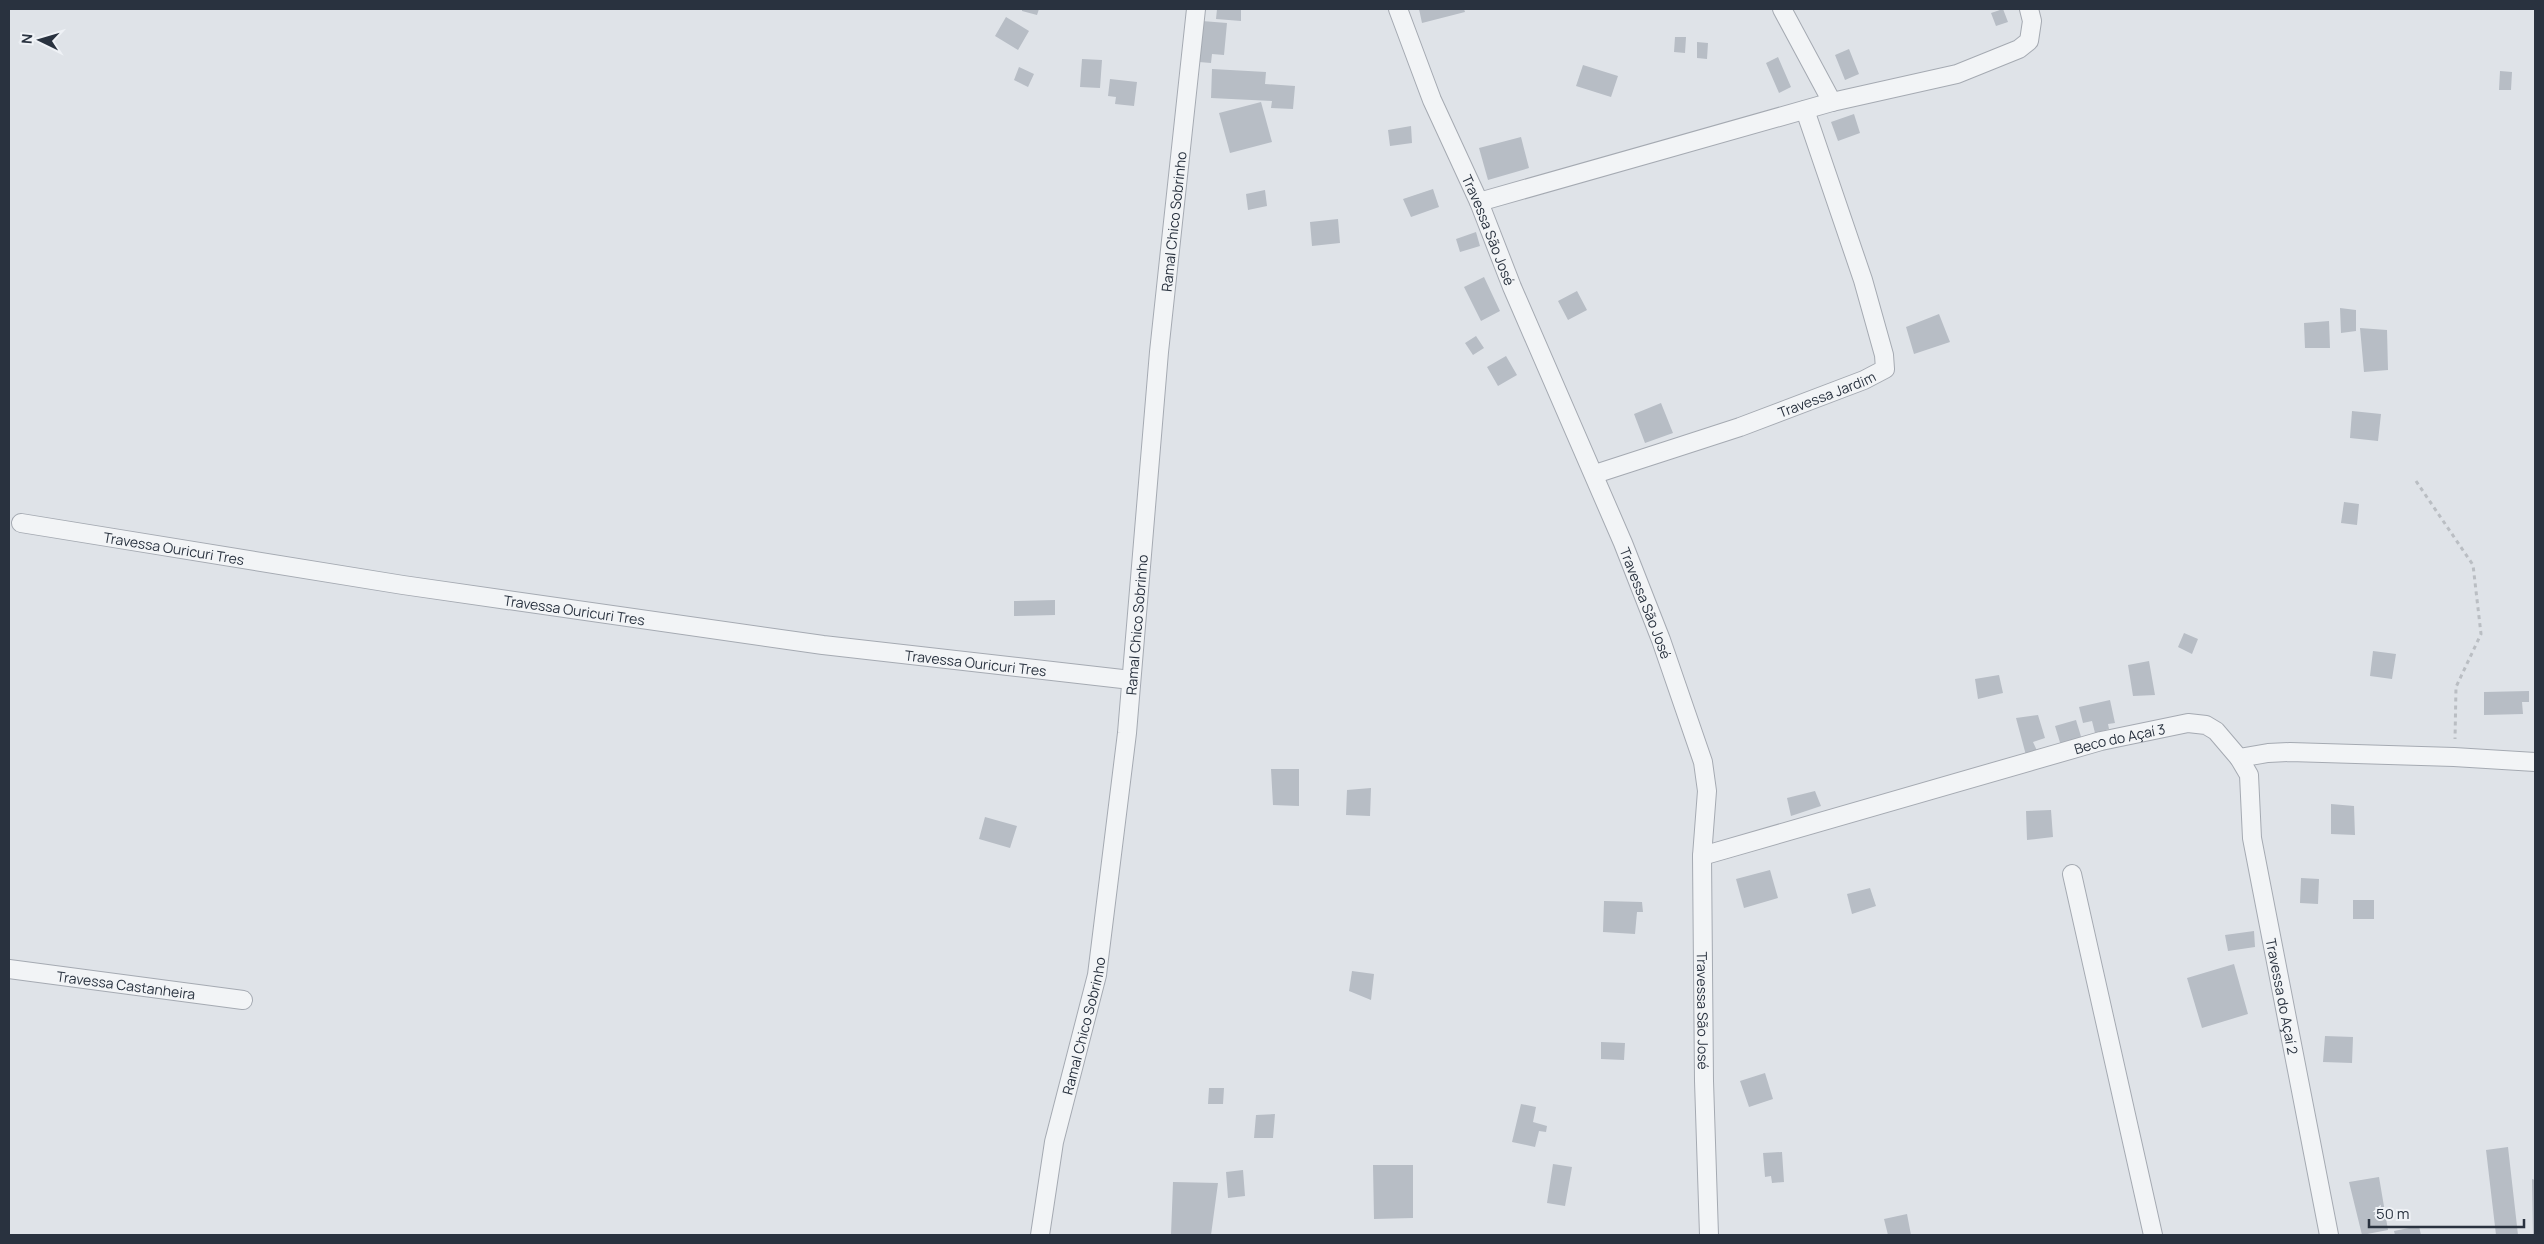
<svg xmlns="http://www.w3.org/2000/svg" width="2544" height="1244" viewBox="0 0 2544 1244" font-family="Manrope,sans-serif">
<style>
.building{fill:#b7bdc5}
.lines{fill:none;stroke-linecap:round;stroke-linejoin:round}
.street-casing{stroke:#a5aab2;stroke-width:20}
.path{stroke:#babec3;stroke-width:3;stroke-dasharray:4 4;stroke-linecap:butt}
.street{stroke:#f2f4f6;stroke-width:18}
.labels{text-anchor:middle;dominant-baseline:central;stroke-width:4.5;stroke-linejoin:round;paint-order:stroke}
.street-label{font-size:14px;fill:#29323f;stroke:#eff2f6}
</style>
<rect width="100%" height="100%" fill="#dfe3e8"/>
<!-- building -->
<path class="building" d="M1022,9H1039L1037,15L1022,11Z
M1217,9H1241V21L1216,19Z
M1419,9H1464L1465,12L1422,23Z
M2003,9L2008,22L1996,26L1991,13Z
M1006,17L1029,31L1018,50L995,36Z
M1202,21L1227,23L1224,55L1212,54L1211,63L1199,62Z
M1675,37H1686L1685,53L1674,52Z
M1697,42L1708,43L1707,59L1697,58Z
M1849,49L1859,74L1845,80L1835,55Z
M1778,57L1791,87L1779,93L1766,63Z
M1082,59L1102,60L1100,88L1080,87Z
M1583,65L1618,76L1611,97L1576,86Z
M1019,67L1034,74L1028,87L1014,80Z
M1212,69L1266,72L1265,84L1295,86L1293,109L1271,108L1272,101L1211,98Z
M2500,71L2512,72L2511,90H2499Z
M1110,79L1137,82L1134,106L1115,104L1116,97L1108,96Z
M1261,102L1272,142L1230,153L1219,113Z
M1854,114L1860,133L1838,141L1831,122Z
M1411,126L1412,143L1390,146L1388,130Z
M1521,137L1529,168L1488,180L1479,148Z
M1433,189L1439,207L1411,217L1403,199Z
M1265,190L1267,206L1248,210L1246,194Z
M1338,219L1340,243L1312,246L1310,222Z
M1476,232L1480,246L1460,252L1456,239Z
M1484,277L1500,311L1481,321L1464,287Z
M1577,291L1587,310L1568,320L1558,301Z
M2340,308L2356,310V331L2341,333Z
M1939,314L1950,342L1914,354L1906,327Z
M2329,321L2330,348H2305L2304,323Z
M2360,328L2387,330L2388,370L2364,372Z
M1476,336L1484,348L1473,355L1465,343Z
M1506,356L1517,375L1498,386L1487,367Z
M1661,403L1673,433L1645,443L1634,414Z
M2352,411L2381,414L2378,441L2350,438Z
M2344,502L2359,504L2357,525L2341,523Z
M1055,600V615L1014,616V601Z
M2184,633L2198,639L2192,654L2178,647Z
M2373,651L2396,654L2392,679L2370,676Z
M2149,661L2155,695L2133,696L2128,665Z
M1999,675L2003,693L1978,699L1975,679Z
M2529,691V702H2522L2523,714L2484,715V692Z
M2110,700L2115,723L2108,724L2109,729L2095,733L2092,721L2083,723L2079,707Z
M2038,715L2045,738L2033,742L2039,755L2027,759L2016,718Z
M2076,720L2083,743L2062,749L2055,726Z
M1271,769H1299V806L1273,805Z
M1371,788L1370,816L1346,815L1347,790Z
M1815,791L1821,806L1791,816L1787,798Z
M2331,804L2354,806L2355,835L2331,834Z
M2051,810L2053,837L2027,840L2026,811Z
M985,817L1017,826L1010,848L979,839Z
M1770,870L1778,898L1744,908L1736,879Z
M2301,878L2319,879L2318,904L2300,903Z
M1870,888L1876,906L1852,914L1847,894Z
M2353,900H2374V919H2353Z
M1604,901L1642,902L1643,912H1637L1635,934L1603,932Z
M2254,931L2255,947L2228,951L2225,935Z
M2234,964L2248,1014L2202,1028L2187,978Z
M1352,971L1374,974L1371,1000L1349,991Z
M2325,1036L2353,1037L2352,1063L2323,1062Z
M1601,1042L1625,1043L1624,1060L1601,1059Z
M1765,1073L1773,1099L1749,1107L1740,1081Z
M1209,1088H1224L1223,1104H1208Z
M1521,1104L1536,1107L1533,1122L1547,1126L1546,1132L1539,1131L1535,1147L1512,1142Z
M1275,1114L1273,1138H1254L1256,1115Z
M2508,1147L2518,1235H2496L2486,1150Z
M1782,1152L1784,1182L1772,1183L1771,1176L1765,1177L1763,1153Z
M1553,1164L1572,1167L1565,1206L1547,1203Z
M1373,1165H1413V1218L1374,1219Z
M1243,1170L1245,1196L1228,1198L1226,1172Z
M2379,1177L2388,1230L2362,1235L2349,1182Z
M2532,1179L2535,1180V1235H2533Z
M1173,1182L1218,1183L1211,1235H1171Z
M1907,1214L1911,1235H1888L1884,1219Z
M2419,1226L2421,1235H2395L2394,1231Z"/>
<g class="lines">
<!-- street casing -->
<g class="street-casing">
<g id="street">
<path id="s1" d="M1398,9L1432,100L1479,202L1512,287L1623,543L1661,640L1703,762L1707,791L1702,856L1704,1081L1709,1235"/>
<path d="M1782,9L1832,102"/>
<path d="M1479,202L1832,102L1957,74L2019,49L2029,41L2032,21L2029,9"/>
<path id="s2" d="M1595,474L1740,427L1864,380L1885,369L1884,355L1863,280L1805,110"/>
<path id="s3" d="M21,523L403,585L823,645L1131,680"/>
<path id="s4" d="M2239,758L2249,775L2252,838L2329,1235"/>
<path id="s5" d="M1702,856L2101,741L2188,723L2206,725L2216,731L2239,758L2268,753L2290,752L2454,757L2535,762"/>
<path d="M2072,874L2153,1235"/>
<path id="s6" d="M9,969L243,1000"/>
<path id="s7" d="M1040,1235L1054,1142L1097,975L1127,733L1159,352L1196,9"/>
</g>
</g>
<!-- path -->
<path class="path" d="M2416,481L2473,565L2481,634L2456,687L2455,739"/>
<!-- street -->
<use href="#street" class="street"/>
</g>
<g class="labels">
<!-- street labels -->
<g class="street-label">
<text stroke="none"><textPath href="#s7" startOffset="1024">Ramal Chico Sobrinho</textPath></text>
<text stroke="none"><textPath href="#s1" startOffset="239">Travessa São José</textPath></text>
<text stroke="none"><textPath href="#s2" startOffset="245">Travessa Jardim</textPath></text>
<text stroke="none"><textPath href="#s3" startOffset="155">Travessa Ouricuri Tres</textPath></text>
<text stroke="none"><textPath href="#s1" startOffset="644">Travessa São José</textPath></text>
<text stroke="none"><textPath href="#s3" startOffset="560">Travessa Ouricuri Tres</textPath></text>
<text stroke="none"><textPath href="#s7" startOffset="619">Ramal Chico Sobrinho</textPath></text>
<text stroke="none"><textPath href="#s3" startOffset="965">Travessa Ouricuri Tres</textPath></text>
<text stroke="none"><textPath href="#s5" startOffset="434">Beco do Açaí 3</textPath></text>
<text stroke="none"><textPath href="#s6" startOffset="118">Travessa Castanheira</textPath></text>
<text stroke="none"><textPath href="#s4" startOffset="244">Travessa do Açaí 2</textPath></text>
<text stroke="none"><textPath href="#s1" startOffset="1062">Travessa São José</textPath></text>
<text stroke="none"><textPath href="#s7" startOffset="214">Ramal Chico Sobrinho</textPath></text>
</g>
</g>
<!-- border -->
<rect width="2544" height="1244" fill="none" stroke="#29323f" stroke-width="20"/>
<!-- north arrow -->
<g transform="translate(40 40) rotate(275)" stroke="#eff2f6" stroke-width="4" paint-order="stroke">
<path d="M0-4L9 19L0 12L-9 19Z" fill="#29323f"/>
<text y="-8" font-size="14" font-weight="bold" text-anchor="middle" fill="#29323f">N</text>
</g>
<!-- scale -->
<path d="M2369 1219v8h155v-8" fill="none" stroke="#29323f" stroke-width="2.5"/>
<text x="2376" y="1219" font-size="15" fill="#29323f" stroke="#eff2f6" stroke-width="4" paint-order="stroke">50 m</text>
</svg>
